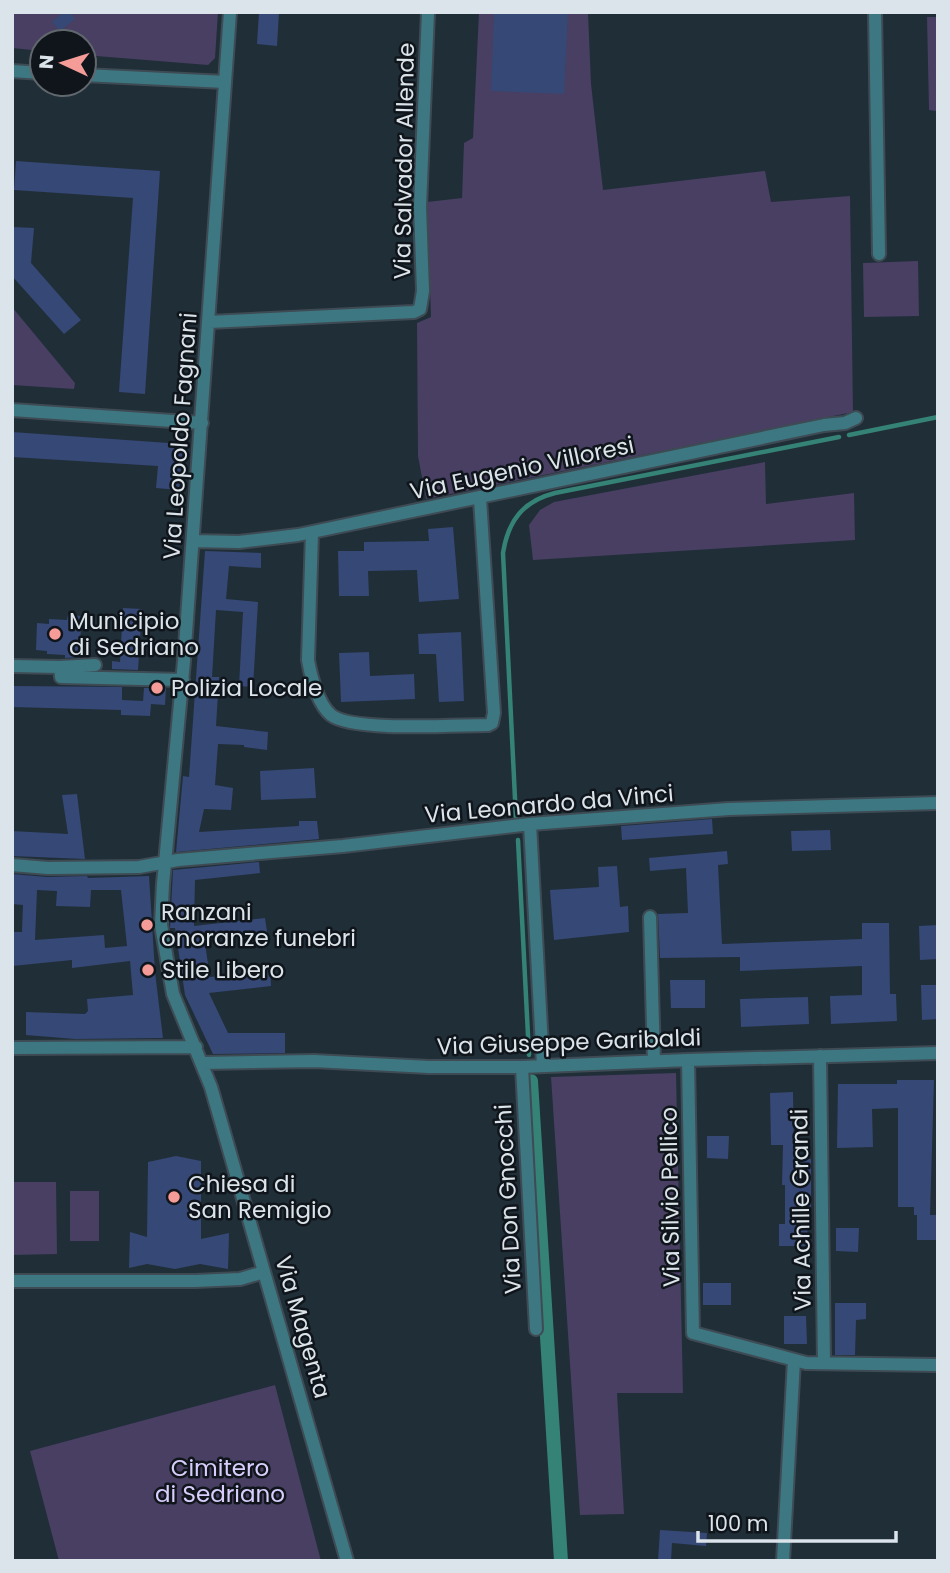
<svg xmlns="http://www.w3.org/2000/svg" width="950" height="1573" viewBox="0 0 950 1573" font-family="Poppins,sans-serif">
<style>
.green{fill:#483f62}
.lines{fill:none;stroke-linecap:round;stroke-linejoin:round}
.stream{stroke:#348376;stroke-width:4.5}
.canal{stroke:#348376;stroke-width:14}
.building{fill:#364875;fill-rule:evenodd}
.minor-casing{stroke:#3e4b54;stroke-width:16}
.minor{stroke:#3d7882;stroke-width:12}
.poi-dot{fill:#f59b98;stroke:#0f151a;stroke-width:2.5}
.labels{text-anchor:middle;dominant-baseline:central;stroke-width:5;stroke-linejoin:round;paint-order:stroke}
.street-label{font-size:23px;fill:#dbe4ea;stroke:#0f151a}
.poi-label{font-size:23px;fill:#dbe4ea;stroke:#0f151a;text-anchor:start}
.park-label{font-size:23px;fill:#d8cdfc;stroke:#0f151a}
</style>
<rect width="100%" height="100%" fill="#202e38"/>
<!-- green -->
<path class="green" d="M12,12H218L215,58L208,65L84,55V42H42V51L12,48Z
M479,12H588L591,84L603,190L765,171L771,202L850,196L853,412L426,499L418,456L417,323L431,317L427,202L462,198L464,143L473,138Z
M927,17H938V163L936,111L929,110Z
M918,261L919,316L864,317L863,263Z
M12,307L75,383L74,389L12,385Z
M765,462L766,504L854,493L855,540L533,560L529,525L540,510L554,502Z
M676,1073L683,1393H617L624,1514L580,1515L551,1077Z
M12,1182H56L57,1254L12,1255Z
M70,1191H99V1241H70Z
M275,1385L321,1561H59L30,1451Z"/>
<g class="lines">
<!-- stream -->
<path class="stream" d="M849,435L938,417
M516,819L503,553C508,521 523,501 555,493L839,437
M518,840L529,1055"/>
<!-- canal -->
<path class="canal" d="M531,1081L561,1561"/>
</g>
<!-- building -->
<path class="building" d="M64,12H70L75,19L60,31L52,22Z
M259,12H279L277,46L257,44Z
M494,12H568L564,94L491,91Z
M16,161L160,171L145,394L119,392L133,198L14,190Z
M13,227L34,228L31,263L81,320L64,334L12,276Z
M12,432L183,444L179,490L156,488L158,466L12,457Z
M453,527L459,599L419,602L417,570L368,571L369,596H339L338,551H364V542L429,541L428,529Z
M205,551L261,553V568L229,566L226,599L258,602L253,687L239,686L243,612L216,610L212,677H219L216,726L268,732L267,750L244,747V745L218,744L215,785L233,788L231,810L204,809L199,832L299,826V821H317L319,839L176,852L183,776L189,777Z
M123,608L142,609L138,670L112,669V661L120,662Z
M68,615L82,616L79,657L65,658V655L47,654V651L36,650L37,623L49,624V619L67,620Z
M461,632L464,701L439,702L436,654H419L418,634Z
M369,652L370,676L414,674L415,699L341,702L339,653Z
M12,686L122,687V700L143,701L144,688H166L165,705L151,704L150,716L121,715V710L12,707Z
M314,768L316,798L261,800L260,771Z
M77,794L85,859L12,856V831L68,834L62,795Z
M712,819L713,834L622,840L621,826Z
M830,830L831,850L792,851L791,831Z
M727,851L728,864L718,865L722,944L862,939V923H889L890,994H896L897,1021L831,1024L830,996L862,995V966L740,971V957L660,958L658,914L688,913L686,868L650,871L649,858Z
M259,862L260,873L195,880L194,926L265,918L268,938L252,939V934L204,937L210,977L254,973V966L270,964L271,986L209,993L228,1033H285V1053L213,1054L185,995L175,928H170L173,870Z
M617,866L620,907L628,906L629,932L554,940L550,890L599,887L598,867Z
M12,874L47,877L87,876L88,878L149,876L155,972L163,1038L75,1039L26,1035V1012L85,1014L88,1011L87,999L133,995L130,961L72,968V960L12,966V932H22L23,905L12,904ZM37,890L57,891L56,906L90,907L91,890H121L127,946L105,948L104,935L35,940Z
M938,925V959L920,960L919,926Z
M670,980H705V1008H671Z
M921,985H938V1019L922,1020Z
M808,997L809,1024L741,1027L740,999Z
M897,1080H934L930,1215H938V1240H917V1215H914V1207H898V1108L872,1109L873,1147L837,1148L838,1084H897Z
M793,1092L794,1159H811V1217H807L808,1246H779V1224H785V1185H782L783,1145H771L770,1093Z
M707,1136H729L728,1159L707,1158Z
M176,1156L201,1161V1239L229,1233L228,1269L200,1264L175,1269L147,1264L129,1268L130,1232L147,1237L148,1162Z
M836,1228H859L858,1252L836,1251Z
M703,1283H731V1305H703Z
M835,1303H866V1319L856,1320L855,1355H835Z
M784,1316H806L807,1344H784Z
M660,1530L707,1533L706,1546L672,1543L671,1561H658Z"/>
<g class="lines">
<!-- minor casing -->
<g class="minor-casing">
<path id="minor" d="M230,12L184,661L163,884L161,925L173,994L211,1087L347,1561
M875,12L879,254
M12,71L42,73
M84,75L225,82
M209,322L414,312L420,309L423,291L420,207L428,12
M12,410L202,423
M312,533L308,660C311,677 318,704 331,715C352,732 457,725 488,725L492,723L494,713L480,499
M193,541L239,542L298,535L824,425L845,423L856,418
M12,666L60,667L61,677L183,680
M60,667L95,665
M530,824L543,1066
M12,865L48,868L139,867L178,860L343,846L530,824L729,809L938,803
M650,917L654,1061
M12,1048L196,1047
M820,1056L824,1363
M688,1060L693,1333L806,1363L938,1365
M202,1063L314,1061L429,1067H522L688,1060L938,1053
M522,1067L536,1329
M12,1281H195L240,1279L264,1272
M783,1561L794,1360"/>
</g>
<!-- minor -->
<use href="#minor" class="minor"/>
</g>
<!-- markers -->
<g class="poi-dot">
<circle cx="55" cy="634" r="7"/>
<circle cx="157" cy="688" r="7"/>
<circle cx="147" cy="925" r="7"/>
<circle cx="148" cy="970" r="7"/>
<circle cx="174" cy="1197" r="7"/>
</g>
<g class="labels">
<!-- street labels -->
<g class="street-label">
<text transform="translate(404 161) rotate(-89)">Via Salvador Allende</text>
<text transform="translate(180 436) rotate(-86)">Via Leopoldo Fagnani</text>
<text transform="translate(522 468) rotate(-12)">Via Eugenio Villoresi</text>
<text transform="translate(549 804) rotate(-5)">Via Leonardo da Vinci</text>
<text transform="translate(569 1042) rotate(-2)">Via Giuseppe Garibaldi</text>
<text transform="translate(670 1197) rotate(-91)">Via Silvio Pellico</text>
<text transform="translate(508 1199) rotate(-93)">Via Don Gnocchi</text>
<text transform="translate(801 1210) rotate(-91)">Via Achille Grandi</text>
<text transform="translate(303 1327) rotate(74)">Via Magenta</text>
</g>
<!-- poi labels -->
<g class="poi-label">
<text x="69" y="621">Municipio<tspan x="69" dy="26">di Sedriano</tspan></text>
<text x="171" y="688">Polizia Locale</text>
<text x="161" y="912">Ranzani<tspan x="161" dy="26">onoranze funebri</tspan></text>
<text x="162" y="970">Stile Libero</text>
<text x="188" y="1184">Chiesa di<tspan x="188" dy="26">San Remigio</tspan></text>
</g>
<!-- park labels -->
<g class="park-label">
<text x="220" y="1468">Cimitero<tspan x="220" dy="26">di Sedriano</tspan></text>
</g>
</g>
<!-- border -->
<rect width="950" height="1573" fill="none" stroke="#dbe4ea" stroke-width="28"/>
<!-- north arrow -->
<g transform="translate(63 63) rotate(274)"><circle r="33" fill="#0f151a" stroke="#61686d" stroke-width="2"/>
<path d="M0-5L12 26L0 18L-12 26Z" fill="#f59b98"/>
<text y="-10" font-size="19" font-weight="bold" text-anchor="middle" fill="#dbe4ea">N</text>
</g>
<!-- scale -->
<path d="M698 1531v10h198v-10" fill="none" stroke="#dbe4ea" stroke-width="3.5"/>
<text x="708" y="1531" font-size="21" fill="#dbe4ea" stroke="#0f151a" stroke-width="5" paint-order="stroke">100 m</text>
</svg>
